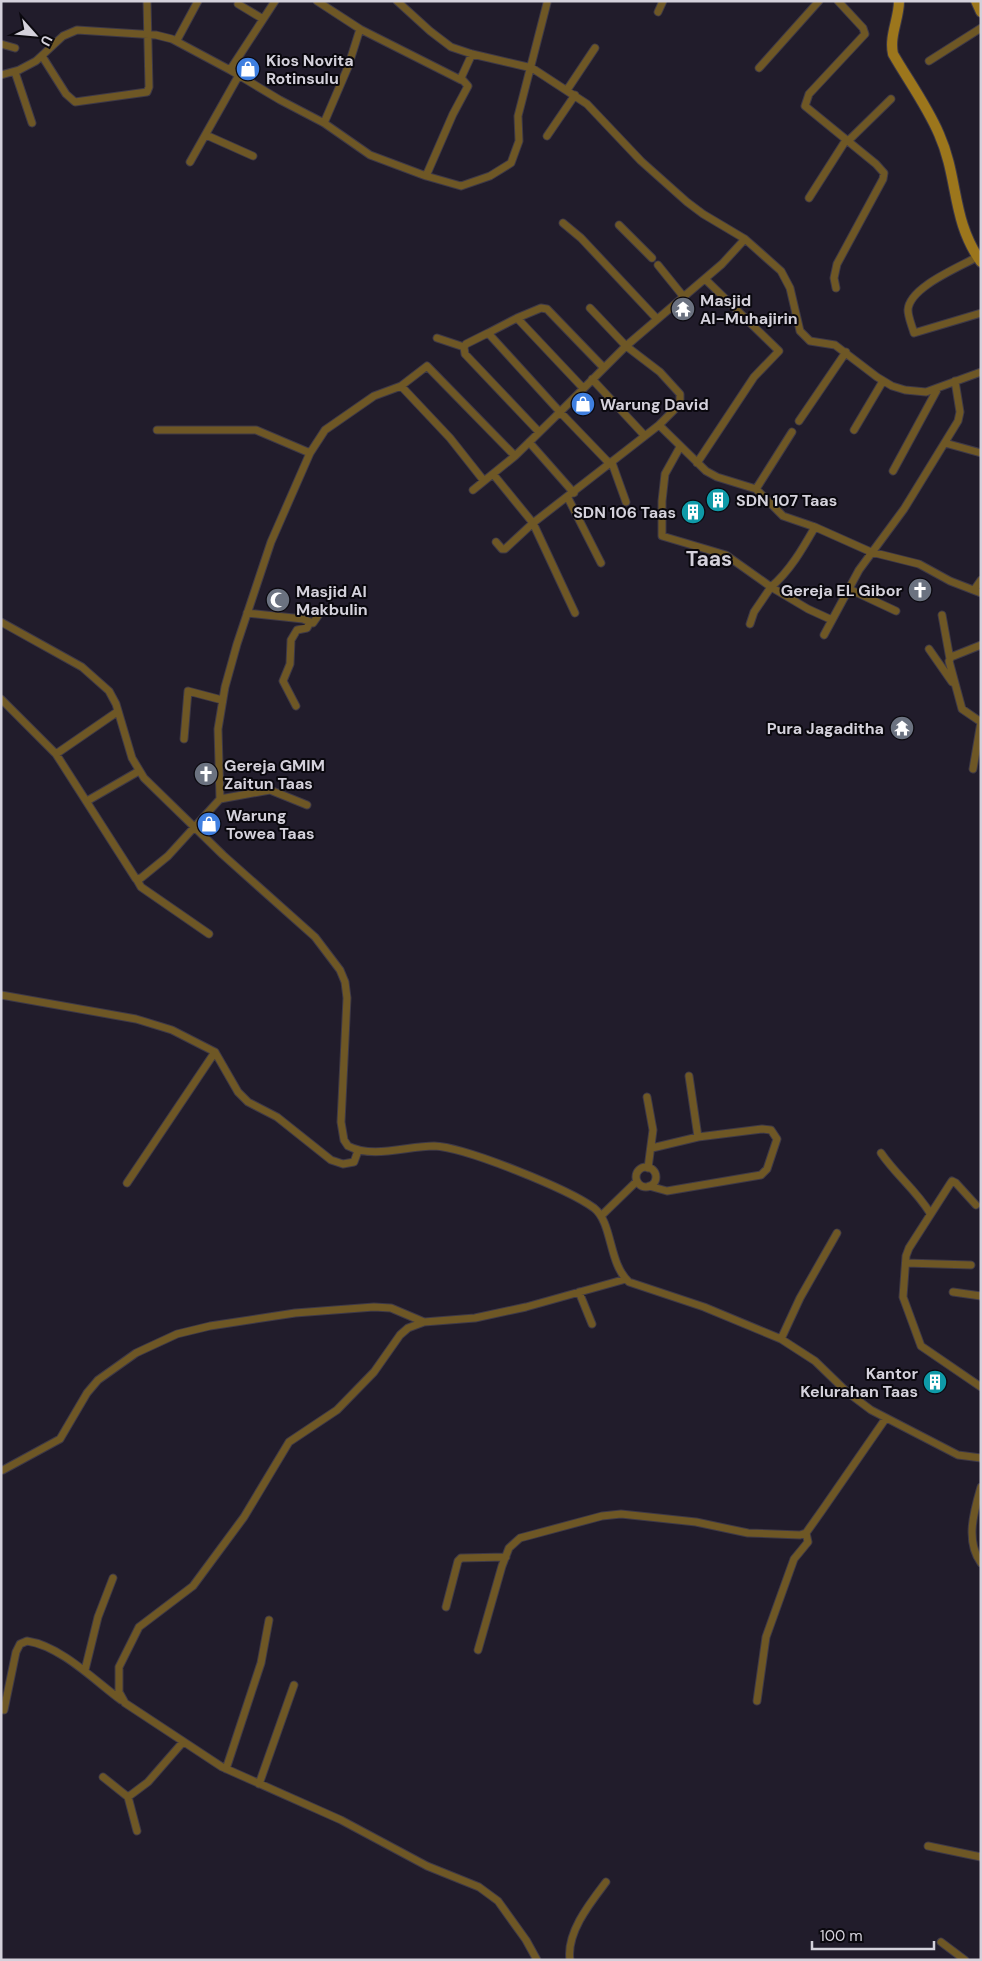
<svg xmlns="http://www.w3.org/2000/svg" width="982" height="1961" viewBox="0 0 982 1961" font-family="'DM Sans',sans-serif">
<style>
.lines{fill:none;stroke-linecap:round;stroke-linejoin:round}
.street-casing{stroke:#3e3947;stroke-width:9}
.secondary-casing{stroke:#3e3947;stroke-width:12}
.street{stroke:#6e5725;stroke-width:7}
.secondary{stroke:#9c761c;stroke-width:10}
.labels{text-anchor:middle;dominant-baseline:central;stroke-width:4;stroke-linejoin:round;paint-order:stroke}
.poi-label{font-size:16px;font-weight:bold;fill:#d4d1db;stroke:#0a080e;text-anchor:start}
.district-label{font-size:21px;font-weight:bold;fill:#d4d1db;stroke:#0a080e}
</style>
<rect width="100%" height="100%" fill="#211c2b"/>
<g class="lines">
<!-- street casing -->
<g class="street-casing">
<path id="street" d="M317,1L360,29L461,80
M397,1L430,31L451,47L472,54L532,68L587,104L641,161L687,202L703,214L745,239L781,271L790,288L800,331L810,341L835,345L877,377L892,386L905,390L926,392L981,372
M238,4L263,19
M658,12L663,1
M177,40L198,1
M1,44L15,48
M42,56L66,94L75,102L147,92L149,87L147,1
M929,61L981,28
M759,68L819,1
M230,70L280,100L324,123L370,155L426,176L453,114L468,86L461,78L472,54
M15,72L32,123
M1,75L19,70L36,61L63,36L77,30L156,35L172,39L230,70L275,1
M567,90L595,48
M324,123L348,67L360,29
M206,135L253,156
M547,136L575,95
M848,141L891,99
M190,162L239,75
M426,176L461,186L490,176L511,163L519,141L518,116L547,3
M809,198L846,140
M563,223L581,238L657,319
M619,225L652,258
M977,257C960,267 909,287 908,310C908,317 912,326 914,333L981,313
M658,265L683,296
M836,288L834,278L837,264L883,179L884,173L876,164L805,106L809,94L865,34L863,28L838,1
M590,308L626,346L660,372L680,394V404L659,425
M517,318L488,333L560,412L626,346L722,264L745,239
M488,333L466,344L464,347L465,354L539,432
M437,338L464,347
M592,379L645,436
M401,386L450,438L484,481
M583,388L517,318L541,308L547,309L604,368
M799,421L846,352
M157,430H256L310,453
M854,430L883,381
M529,442L574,493
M945,443L981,453
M680,447L665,474L662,501V536L726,555L771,587C790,571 803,548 815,527
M612,463L626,502
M697,463L754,377L779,351L705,279
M893,471L938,388
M493,474L533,523L659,425L706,471L717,477L756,489L783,516L815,527L871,552L919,564L950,581L981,593
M756,489L792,432
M473,490L515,456
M568,498L601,563
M496,542L502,549H505L533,523L575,613
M849,589L896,611
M974,590L981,580
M247,613L303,619L313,623L320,613L325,610
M942,615L950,659
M1,622L82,667L109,691L116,704L132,758L144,778L223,855L315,937L340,970L345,982L347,998L341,1122L344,1140L348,1146C373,1159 407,1146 434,1146C465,1147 568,1189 594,1208C613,1223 608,1263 629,1282L704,1307L781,1339L815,1361L847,1392L871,1410L958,1455L981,1458
M750,624L754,612L771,587L808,609L832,620
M824,635L859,570L904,509L958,421L960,412L955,381
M981,645L951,657L949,661L962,709L981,722
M929,649L952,682
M1,699L56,754L117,712
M296,706L283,681L290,664L291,640L297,630L307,628L310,622
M184,739L188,691L222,700
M56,754L136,879L141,878L168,856L220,799L218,729L225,687L237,644L271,542L310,453L325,430L374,396L401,386L427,366L515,456L560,412L610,464
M973,769L981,722
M220,799L270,790L307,805
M87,801L139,771
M137,880L141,887L209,934
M1,995L136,1019L172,1030L215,1052L238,1092L248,1102L277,1117L331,1160L343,1164L354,1162L358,1151
M689,1076L698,1137
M647,1097L653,1130L648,1168
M881,1153C896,1175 916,1190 930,1213
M636 1177a10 10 0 1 1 20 0a10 10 0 1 1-20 0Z
M127,1183L215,1052
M649,1186L667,1191L761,1175L767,1169L777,1139L771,1130L762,1129L698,1137L652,1148
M976,1205L956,1183L952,1181L950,1184L909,1248L906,1256L903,1297L921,1346L981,1387
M602,1215L637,1181
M906,1263L971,1265
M579,1292L592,1324
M953,1292L981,1296
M424,1322L408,1328L400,1335L374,1372L337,1410L289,1442L244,1517L193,1586L139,1627L119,1667V1692L125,1703L222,1767L341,1820L427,1866L479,1887L498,1901L526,1940L537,1960
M781,1339L800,1298L837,1233
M3,1470L60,1439L87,1393L98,1380L136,1353L177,1334L210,1326L295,1313L374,1307L391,1308L424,1322L475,1318L526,1307L626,1279
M981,1487C974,1511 965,1541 981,1563
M446,1607L458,1561L461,1558L506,1557
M478,1650L502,1566L509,1548L520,1538L602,1516L621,1514L696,1522L748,1533L800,1535L806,1533L823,1509L886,1418
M85,1670L98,1617L113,1578
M757,1701L766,1637L794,1559L808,1542L806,1533
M4,1710L16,1652L20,1644L27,1641C61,1646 95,1681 121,1700
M226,1769L261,1663L269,1620
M103,1777L128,1797L148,1782L183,1742
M259,1784L294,1685
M128,1797L137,1831
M928,1846L981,1857
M941,1942L965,1960
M570,1960C566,1933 590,1903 606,1882"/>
</g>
<!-- secondary casing -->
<g class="secondary-casing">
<path id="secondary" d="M899,1C899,19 889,36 893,54C908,80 927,106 939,134C959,179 951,219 981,262
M976,1L981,12"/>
</g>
<!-- street -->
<use href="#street" class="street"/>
<!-- secondary -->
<use href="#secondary" class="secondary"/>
</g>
<!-- icons -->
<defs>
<g id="shop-disc" transform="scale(1.25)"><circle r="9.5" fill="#3f7fe0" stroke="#0a080e"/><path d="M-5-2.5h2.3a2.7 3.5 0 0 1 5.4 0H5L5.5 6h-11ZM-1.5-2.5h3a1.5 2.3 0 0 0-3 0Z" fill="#fff"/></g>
<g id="temple-disc" transform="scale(1.25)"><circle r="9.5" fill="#6b7280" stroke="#0a080e"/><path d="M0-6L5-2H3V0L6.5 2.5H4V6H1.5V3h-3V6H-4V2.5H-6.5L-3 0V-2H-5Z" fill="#fff"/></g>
<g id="building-disc" transform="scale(1.25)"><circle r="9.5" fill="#0f9aa8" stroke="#0a080e"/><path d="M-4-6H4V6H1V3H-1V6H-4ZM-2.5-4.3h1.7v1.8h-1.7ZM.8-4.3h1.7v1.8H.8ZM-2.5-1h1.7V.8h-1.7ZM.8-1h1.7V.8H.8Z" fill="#fff"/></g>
<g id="church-disc" transform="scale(1.25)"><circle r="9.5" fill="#6b7280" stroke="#0a080e"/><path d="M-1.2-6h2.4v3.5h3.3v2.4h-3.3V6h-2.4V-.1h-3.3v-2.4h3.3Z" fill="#fff"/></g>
<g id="mosque-disc" transform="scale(1.25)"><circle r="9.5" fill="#6b7280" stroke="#0a080e"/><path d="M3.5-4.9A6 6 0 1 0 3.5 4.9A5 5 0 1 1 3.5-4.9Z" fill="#fff"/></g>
</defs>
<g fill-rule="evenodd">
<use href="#shop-disc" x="248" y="69"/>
<use href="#temple-disc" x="683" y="309"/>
<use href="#shop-disc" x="583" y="404"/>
<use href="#building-disc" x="718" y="500"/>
<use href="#building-disc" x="693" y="512"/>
<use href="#church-disc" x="920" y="590"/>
<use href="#mosque-disc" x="278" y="600"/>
<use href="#temple-disc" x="902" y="728"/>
<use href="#church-disc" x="206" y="774"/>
<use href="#shop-disc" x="209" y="824"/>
<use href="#building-disc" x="935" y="1382"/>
</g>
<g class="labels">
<!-- poi labels -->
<g class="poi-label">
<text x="266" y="60">Kios Novita<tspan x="266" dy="18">Rotinsulu</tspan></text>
<text x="700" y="300">Masjid<tspan x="700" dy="18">Al-Muhajirin</tspan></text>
<text x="600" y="404">Warung David</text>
<text x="736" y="500">SDN 107 Taas</text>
<text x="676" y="512" text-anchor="end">SDN 106 Taas</text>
<text x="902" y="590" text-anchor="end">Gereja EL Gibor</text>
<text x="296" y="591">Masjid Al<tspan x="296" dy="18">Makbulin</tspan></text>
<text x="884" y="728" text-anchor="end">Pura Jagaditha</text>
<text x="224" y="765">Gereja GMIM<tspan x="224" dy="18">Zaitun Taas</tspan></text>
<text x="226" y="815">Warung<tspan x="226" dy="18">Towea Taas</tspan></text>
<text x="918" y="1373" text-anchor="end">Kantor<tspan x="918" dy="18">Kelurahan Taas</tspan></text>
</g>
<!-- district labels -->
<g class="district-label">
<text x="709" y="559">Taas</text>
</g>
</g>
<!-- border -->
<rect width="982" height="1961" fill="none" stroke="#d4d1db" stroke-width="5"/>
<!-- north arrow -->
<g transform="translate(35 35) rotate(117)" stroke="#0a080e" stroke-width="4" paint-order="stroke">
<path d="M0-4L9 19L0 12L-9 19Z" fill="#d4d1db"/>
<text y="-8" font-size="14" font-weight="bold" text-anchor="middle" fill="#d4d1db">U</text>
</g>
<!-- scale -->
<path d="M812 1941v8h122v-8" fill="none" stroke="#d4d1db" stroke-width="2.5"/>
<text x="820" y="1941" font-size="15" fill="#d4d1db" stroke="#0a080e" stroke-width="4" paint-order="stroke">100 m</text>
</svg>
